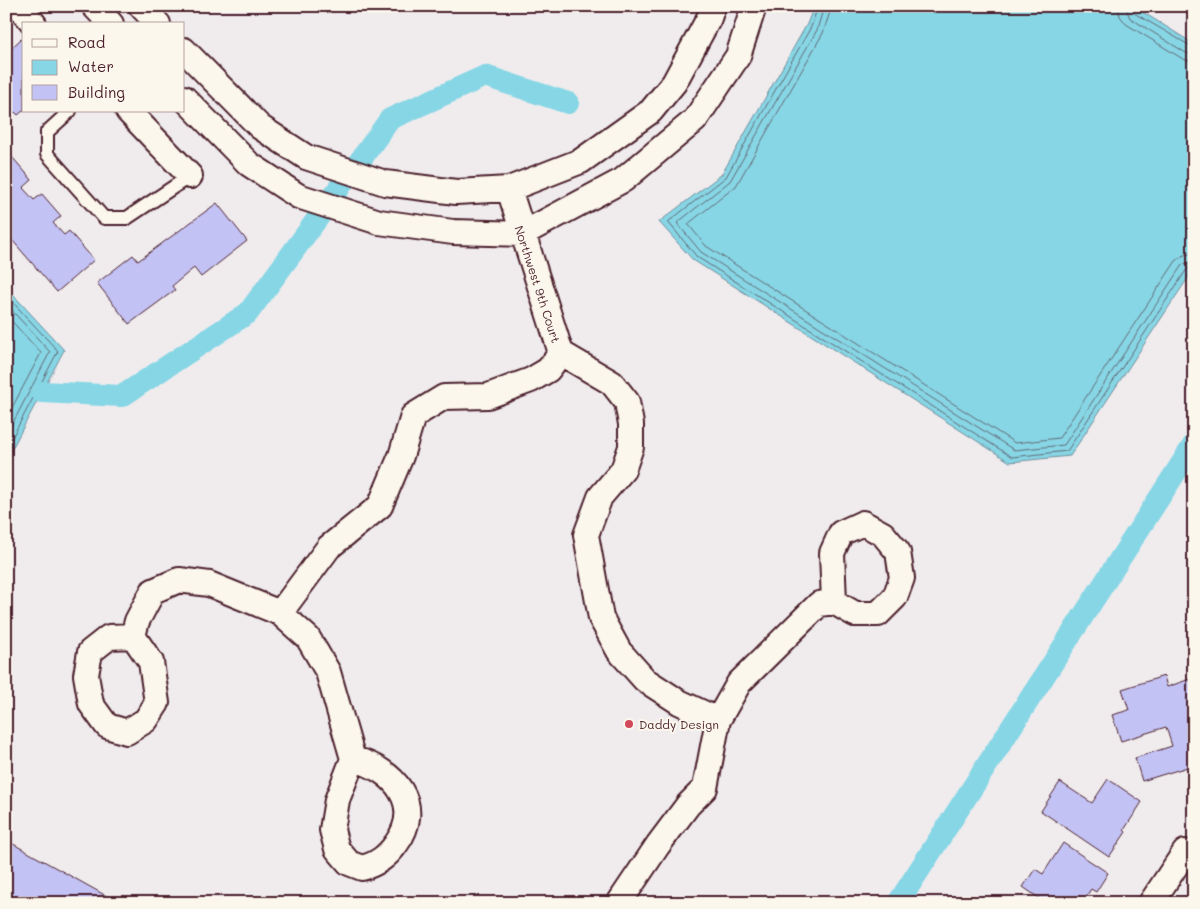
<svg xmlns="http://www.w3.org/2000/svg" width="1200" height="909" viewBox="0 0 1200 909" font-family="Mali,sans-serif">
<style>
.water{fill:#87d6e5;stroke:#6f8d9b}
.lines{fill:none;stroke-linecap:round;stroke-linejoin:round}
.shore{stroke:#626875;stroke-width:1}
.canal{stroke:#87d6e5;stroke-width:22}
.building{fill:#c3c2f4;stroke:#4a1f2b}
.lane-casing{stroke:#4a1f2b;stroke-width:16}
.street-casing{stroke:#4a1f2b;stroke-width:28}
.lane{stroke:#fbf7ec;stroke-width:12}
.street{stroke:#fbf7ec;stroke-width:24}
.poi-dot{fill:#d1495b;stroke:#fbf7ec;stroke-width:2}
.labels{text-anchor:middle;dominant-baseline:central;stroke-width:4;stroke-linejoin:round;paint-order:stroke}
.street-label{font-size:12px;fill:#4a1f2b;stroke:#fbf7ec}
.poi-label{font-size:12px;fill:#4a1f2b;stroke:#fbf7ec;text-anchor:start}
</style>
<rect width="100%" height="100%" fill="#f0ecee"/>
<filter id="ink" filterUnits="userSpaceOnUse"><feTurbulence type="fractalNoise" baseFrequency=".02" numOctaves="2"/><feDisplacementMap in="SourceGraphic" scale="10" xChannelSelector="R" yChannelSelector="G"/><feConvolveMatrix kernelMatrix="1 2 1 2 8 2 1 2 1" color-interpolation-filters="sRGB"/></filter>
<g filter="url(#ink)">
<!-- water -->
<path class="water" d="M814,6H1133L1194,44V269L1070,456L1010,462L693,260L659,222L722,174L807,24Z
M6,287L64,350L6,460Z"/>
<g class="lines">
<!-- shore -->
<path class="shore" d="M818,6L811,27L726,177L668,222L697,257L1012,457L1067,451L1187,269L1194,267
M824,6L817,30L730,181L677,223L701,252L1014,450L1064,445L1182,265L1194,260
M832,6L823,33L736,186L688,224L706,246L1015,443L1059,438L1176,261L1184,255L1194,253
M1118,6L1120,16L1126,24L1183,59L1194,62
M1125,6L1130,18L1186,53L1194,54
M1131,6L1134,13L1194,48
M6,295L58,351L6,449
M6,304L50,352L6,436
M6,315L41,353L6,419"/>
<!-- canal -->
<path class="canal" d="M359,162L390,119L485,76L568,103
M334,195L344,181
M42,392L122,396L248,313L320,215
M898,903L1194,444"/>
</g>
<!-- building -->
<path class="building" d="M21,39L24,42V110L18,115L15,112L6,120V53Z
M6,150L32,180L23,188L34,200L42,194L61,216L53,223L64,235L69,231L94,260L57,292L6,233Z
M217,203L247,241L201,277L194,268L172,286L175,290L129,324L97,283L133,255L138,261Z
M1164,676L1167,687L1190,679L1194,691V765L1142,781L1135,758L1172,746L1166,727L1121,741L1112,715L1129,710L1122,689Z
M1108,779L1142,802L1124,830L1126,832L1109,857L1041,811L1060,782L1092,803Z
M6,840L119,903H29L19,897L16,903H6Z
M1063,843L1108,873L1096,892L1091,889L1082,903H1046L1023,887L1035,869L1043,874Z"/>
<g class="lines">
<!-- lane casing -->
<g class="lane-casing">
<path id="lane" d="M70,111L47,132V154L104,218H127L190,176"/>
</g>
<!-- street casing -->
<g class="street-casing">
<path id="street" d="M19,6L34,24
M94,6L111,24
M141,6L158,24
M184,50L260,127L306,157L385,183L456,192L509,189L581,161L651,111L674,83L709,18L713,6
M184,98L249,164L298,196L379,222L453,232L522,234L623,180L695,120L738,56L754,6
M128,111L190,176
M509,189L561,353
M561,353L612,383L627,402L631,424V447L623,470L600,497L586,535L601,618L619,651L645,680L679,702L718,720
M280,613L329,547L380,506L401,456L413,416L444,397L488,396L531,380L548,370L561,353
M133,636L151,662L157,703L146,720L127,732L107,726L91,704L86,675L90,652L109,637L133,636L137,621L153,591L179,580L209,584L280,613L308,638L328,672L353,759L337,800L332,830L337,849L349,863L362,868C377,864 387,857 396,844C425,805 394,769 353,759
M619,903L658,845L688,805L705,788L718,720L739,683L819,604L834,602L855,614H878L895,597L902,578L898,552L883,534L863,523L841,533L832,553L834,602
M1151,903L1185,852L1194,855"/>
</g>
<!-- lane -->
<use href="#lane" class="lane"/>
<!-- street -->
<use href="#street" class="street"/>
</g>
</g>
<!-- markers -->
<circle class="poi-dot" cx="629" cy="724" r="5"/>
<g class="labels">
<!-- street labels -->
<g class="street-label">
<text transform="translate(538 284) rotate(72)">Northwest 9th Court</text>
</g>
<!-- poi labels -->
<g class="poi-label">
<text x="639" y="724">Daddy Design</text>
</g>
</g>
<!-- margin -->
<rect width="1200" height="909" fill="none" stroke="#fbf7ec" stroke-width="25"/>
<rect x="12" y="12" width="1175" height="884" fill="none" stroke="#4a1f2b" stroke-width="2" filter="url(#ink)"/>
<!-- legend -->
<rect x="22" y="22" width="162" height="90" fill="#fbf7ec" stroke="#b4a19f"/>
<rect x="32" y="39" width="25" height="8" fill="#fbf7ec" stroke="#b4a19f"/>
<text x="68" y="48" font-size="15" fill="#4a1f2b">Road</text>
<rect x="32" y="60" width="25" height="15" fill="#87d6e5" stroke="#b4a19f"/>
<text x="68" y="72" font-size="15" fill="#4a1f2b">Water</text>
<rect x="32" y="85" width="25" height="15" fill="#c3c2f4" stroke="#b4a19f"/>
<text x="68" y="98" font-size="15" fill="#4a1f2b">Building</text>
</svg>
